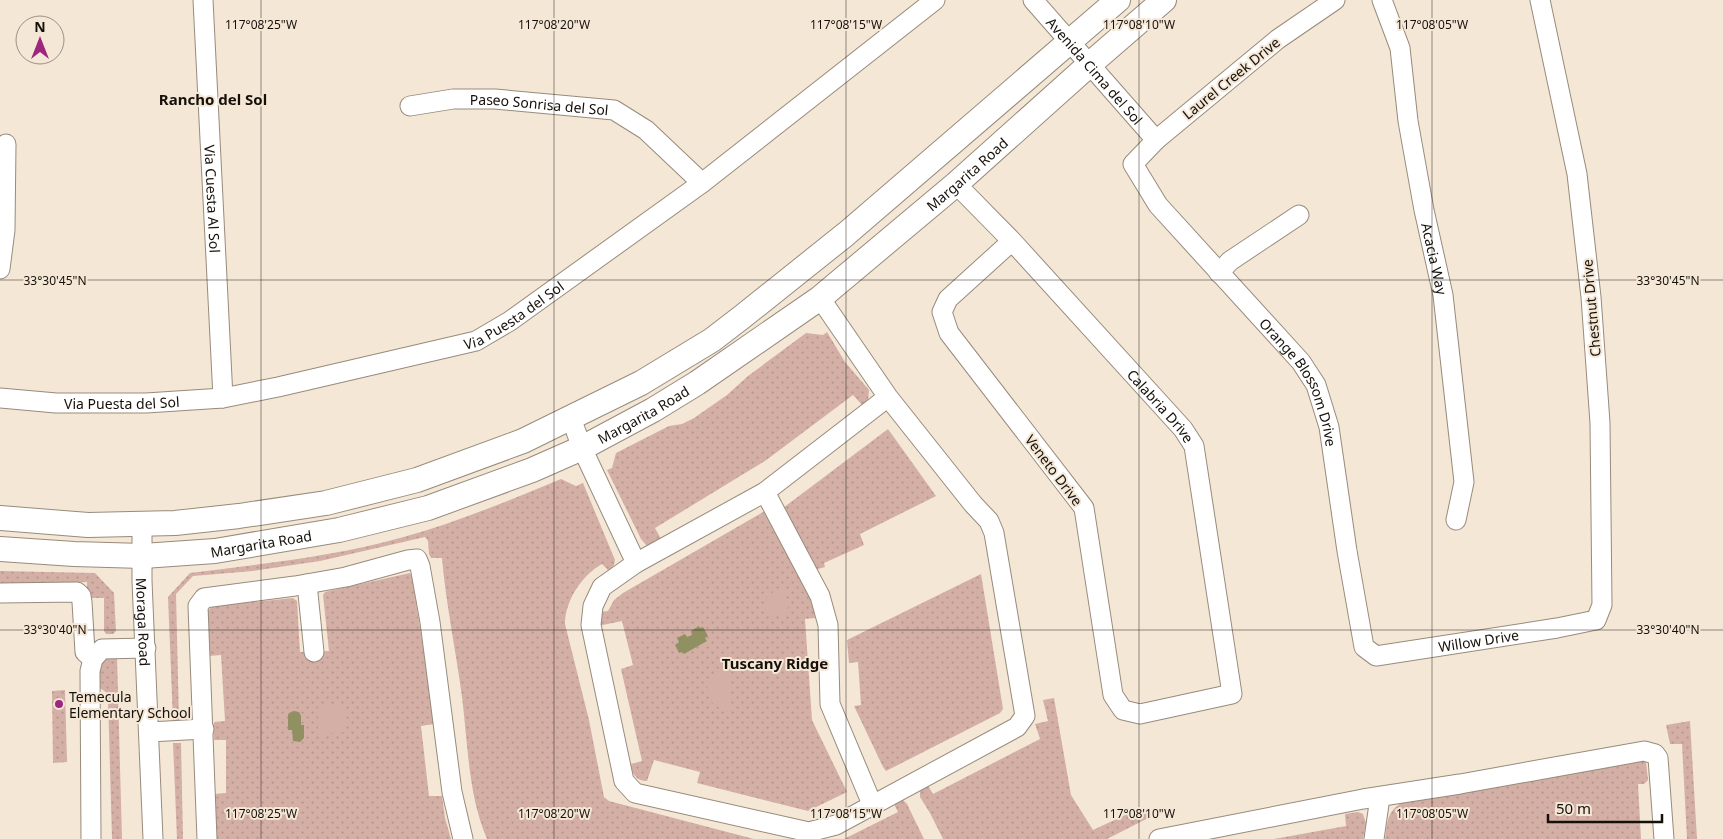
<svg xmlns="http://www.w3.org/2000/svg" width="1723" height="839" viewBox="0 0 1723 839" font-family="'Noto Sans',sans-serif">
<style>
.grass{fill:url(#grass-dots)}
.park{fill:#d4afa5}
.water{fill:#919063}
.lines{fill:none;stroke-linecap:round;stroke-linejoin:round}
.minor-casing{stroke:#988b7c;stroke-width:21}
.major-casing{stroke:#988b7c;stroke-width:26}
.minor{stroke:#fff;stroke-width:19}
.major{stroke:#fff;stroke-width:24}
.ticks{fill:none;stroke:#15100a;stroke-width:1;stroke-opacity:0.45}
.poi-dot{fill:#9f267e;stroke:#f5e7d6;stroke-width:2}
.labels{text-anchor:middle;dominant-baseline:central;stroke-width:4;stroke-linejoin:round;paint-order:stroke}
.street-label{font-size:14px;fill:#15100a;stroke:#f5e7d6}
.poi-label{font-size:14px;fill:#15100a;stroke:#f5e7d6;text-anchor:start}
.neighbourhood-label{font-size:15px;font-weight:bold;fill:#15100a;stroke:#f5e7d6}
.ticks-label{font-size:12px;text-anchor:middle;fill:#15100a;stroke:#f5e7d6;stroke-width:4;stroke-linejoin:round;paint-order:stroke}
</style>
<defs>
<pattern id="grass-dots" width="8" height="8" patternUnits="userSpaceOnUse" patternTransform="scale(1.25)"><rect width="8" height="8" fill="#d4afa5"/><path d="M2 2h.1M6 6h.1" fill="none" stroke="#b5968d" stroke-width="1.8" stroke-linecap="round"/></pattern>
</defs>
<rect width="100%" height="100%" fill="#f5e7d6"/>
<!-- grass -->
<path class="grass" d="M827,332L845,362L869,390L868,401L863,406L853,395L765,461L655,528L660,537V542L653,546H647L641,539L607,470L612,468L616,453L669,426L682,424L694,418L727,395L748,376L806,333L823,335Z
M888,429L936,496L860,534L864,545L824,563L825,567L818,569L813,567L783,508Z
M561,479L576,486L583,483L615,560L614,565L609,571L602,564C582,575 565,601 565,624L589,720L604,797L609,801L754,839H487C468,795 468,744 462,697C456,651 446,605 442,558H431L429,554L428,541L425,537L320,561L253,571L193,576L176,594L179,720L173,721L168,597L190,573C260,564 331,557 400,538C455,523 508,501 561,479Z
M765,511C781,540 814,585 815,618L805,619L812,720L847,792L808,811L697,783L700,772L654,760L647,781C636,781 632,774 631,764L642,761L621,669L633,665L622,621L598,626L600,612L608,611L614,600L623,593Z
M0,571L95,573L114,593L116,631L113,634H106L104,631V598H87V582L0,585Z
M410,573L412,577L430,691L434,724L421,726L429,796H442L445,818L451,839H214V794L226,793V740H214V722L225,721L221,655L209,656L206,612L213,606L293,598L297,601L300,652L329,651L323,595L325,592Z
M981,574L1003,709L1000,713L886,771L883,767L854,706L861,705L858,662L849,663L847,640Z
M107,657H117L122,839H112L108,698L107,693L97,686L96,668Z
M65,690L67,762L53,763L52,691Z
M1054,698L1071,795L1093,830L1136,810L1162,811L1107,839H943L930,813L920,797V790L922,786L927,784L933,794L1040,739L1035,724L1048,721L1043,700Z
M1690,721L1697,839H1687L1682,744H1670L1666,725Z
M173,743H181L183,839H177Z
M1637,761H1643L1646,762L1648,780L1644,784H1638L1641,839H1385C1388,821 1386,812 1403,802Z
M902,799L907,804L924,839H844L898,812L892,800Z
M1358,812L1363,814L1366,823L1363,839H1274L1346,826L1345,814Z"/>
<!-- park -->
<path class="park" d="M779,588L785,589V595L788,601V607L785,614L771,616C764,611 765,605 767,597Z
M729,669L730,710L715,706C705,694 705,683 715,672Z
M339,705L347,711L346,732L318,734V707Z"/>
<!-- water -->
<path class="water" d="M699,626L700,628L703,627L708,636L705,638L707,641L684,654L682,652L679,653L675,645L679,642L677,638L685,634L687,637L692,635L691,631Z
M294,711L299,712L301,716V725H304V738L300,742L293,741L292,730H288V715L289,713Z"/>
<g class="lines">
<!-- minor casing -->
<g class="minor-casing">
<g id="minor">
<path id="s1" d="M203,0L223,398"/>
<path id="s2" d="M1033,0L1156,140"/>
<path id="s3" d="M1335,0L1278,39L1156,140L1133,164L1158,205L1301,362L1316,385L1329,427L1347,551L1364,647L1376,656L1557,628L1596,620L1602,605L1600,423L1591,297L1577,174L1540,0"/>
<path id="s4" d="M1382,0L1400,48L1408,121L1424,210L1443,295L1464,482L1456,520"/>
<path id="s5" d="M410,106L453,99H495L614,110L646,130L702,183"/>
<path id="s6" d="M956,184L1012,241L1183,429L1194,446L1232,694L1140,714L1123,710L1113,695L1084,508L949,333L942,312L948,299L1012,241"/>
<path d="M0,269L5,230L6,144"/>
<path d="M1219,273L1230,261L1299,215"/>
<path d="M820,298L888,397L973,504L989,521L994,533L1025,716L1017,727L836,825L809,832L635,793L624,781L591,625L593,606L602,587L636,563L765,492L888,397"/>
<path id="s7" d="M0,398L56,403H146L223,398L278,387L476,341L510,321L702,183L935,0"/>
<path d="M571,418L582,448L636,563"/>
<path d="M765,492L820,596L828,625L830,704L872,804"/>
<path id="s8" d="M142,524V581L153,839"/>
<path d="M307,584L314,652"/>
<path d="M0,593L77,592L81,596L82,602L85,652L93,659"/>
<path d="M149,732L204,729"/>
<path d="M91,839L90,671L93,659L102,649L146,648"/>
<path d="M207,839L198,606L204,598L295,586L346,577L408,560L417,559L420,566L430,622L452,792L463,839"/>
<path d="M1159,839L1363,799L1460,784L1644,751L1655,754L1658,758L1664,839"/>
<path d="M1374,839L1380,797"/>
</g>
</g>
<!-- major casing -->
<g class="major-casing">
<g id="major">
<path d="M0,518L88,525L175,523L239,516L326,503L417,480L523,441L641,383L712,340L742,317L846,234L1118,0"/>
<path id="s9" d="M0,549L74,554L143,556L215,551L339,530L428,508L532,470L582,448L653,410L697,383L820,298L956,184L1090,64L1164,0"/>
</g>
</g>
<!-- minor -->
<use href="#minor" class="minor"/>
<!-- major -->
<use href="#major" class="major"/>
</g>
<!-- ticks -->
<path class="ticks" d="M261,0V839M554,0V839M846,0V839M1139,0V839M1432,0V839M0,280H1723M0,630H1723"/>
<!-- markers -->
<circle class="poi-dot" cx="59" cy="704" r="5"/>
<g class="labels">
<!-- street labels -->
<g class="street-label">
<text stroke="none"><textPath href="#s2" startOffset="94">Avenida Cima del Sol</textPath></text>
<text transform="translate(1231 78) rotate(-39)">Laurel Creek Drive</text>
<text stroke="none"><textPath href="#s5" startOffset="130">Paseo Sonrisa del Sol</textPath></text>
<text stroke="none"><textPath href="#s9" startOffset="1072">Margarita Road</textPath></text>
<text stroke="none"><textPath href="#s1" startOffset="199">Via Cuesta Al Sol</textPath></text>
<text stroke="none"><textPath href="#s4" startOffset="265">Acacia Way</textPath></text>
<text transform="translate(1591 308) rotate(-95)">Chestnut Drive</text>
<text stroke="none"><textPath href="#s7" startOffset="528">Via Puesta del Sol</textPath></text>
<text stroke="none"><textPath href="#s3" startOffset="538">Orange Blossom Drive</textPath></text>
<text stroke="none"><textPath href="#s7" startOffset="122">Via Puesta del Sol</textPath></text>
<text stroke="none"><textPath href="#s6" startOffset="302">Calabria Drive</textPath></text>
<text stroke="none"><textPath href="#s9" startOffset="668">Margarita Road</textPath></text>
<text transform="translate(1054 470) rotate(53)">Veneto Drive</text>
<text stroke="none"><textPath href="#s9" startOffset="262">Margarita Road</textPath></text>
<text stroke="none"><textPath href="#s8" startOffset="98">Moraga Road</textPath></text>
<text stroke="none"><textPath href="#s3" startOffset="934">Willow Drive</textPath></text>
</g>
<!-- poi labels -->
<g class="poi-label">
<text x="69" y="696">Temecula<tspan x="69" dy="16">Elementary School</tspan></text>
</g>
<!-- neighbourhood labels -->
<g class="neighbourhood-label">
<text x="213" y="99">Rancho del Sol</text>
<text x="775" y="663">Tuscany Ridge</text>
</g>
</g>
<g class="ticks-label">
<text x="261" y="29">117°08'25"W</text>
<text x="554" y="29">117°08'20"W</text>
<text x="846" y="29">117°08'15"W</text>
<text x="1139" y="29">117°08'10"W</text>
<text x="1432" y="29">117°08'05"W</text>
<text x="55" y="285">33°30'45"N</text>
<text x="1668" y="285">33°30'45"N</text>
<text x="55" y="634">33°30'40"N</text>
<text x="1668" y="634">33°30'40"N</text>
<text x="261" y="818">117°08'25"W</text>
<text x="554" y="818">117°08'20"W</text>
<text x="846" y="818">117°08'15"W</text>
<text x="1139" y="818">117°08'10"W</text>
<text x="1432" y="818">117°08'05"W</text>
</g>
<!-- north arrow -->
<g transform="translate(40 40)"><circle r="24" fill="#f5e7d6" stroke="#9b9184"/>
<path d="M0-4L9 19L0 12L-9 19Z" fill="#9f267e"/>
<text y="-8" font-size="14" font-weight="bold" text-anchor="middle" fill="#15100a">N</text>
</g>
<!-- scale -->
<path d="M1548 814v8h114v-8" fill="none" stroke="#15100a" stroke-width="2.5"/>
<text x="1556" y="814" font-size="15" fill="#15100a" stroke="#f5e7d6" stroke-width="4" paint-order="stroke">50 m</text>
</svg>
